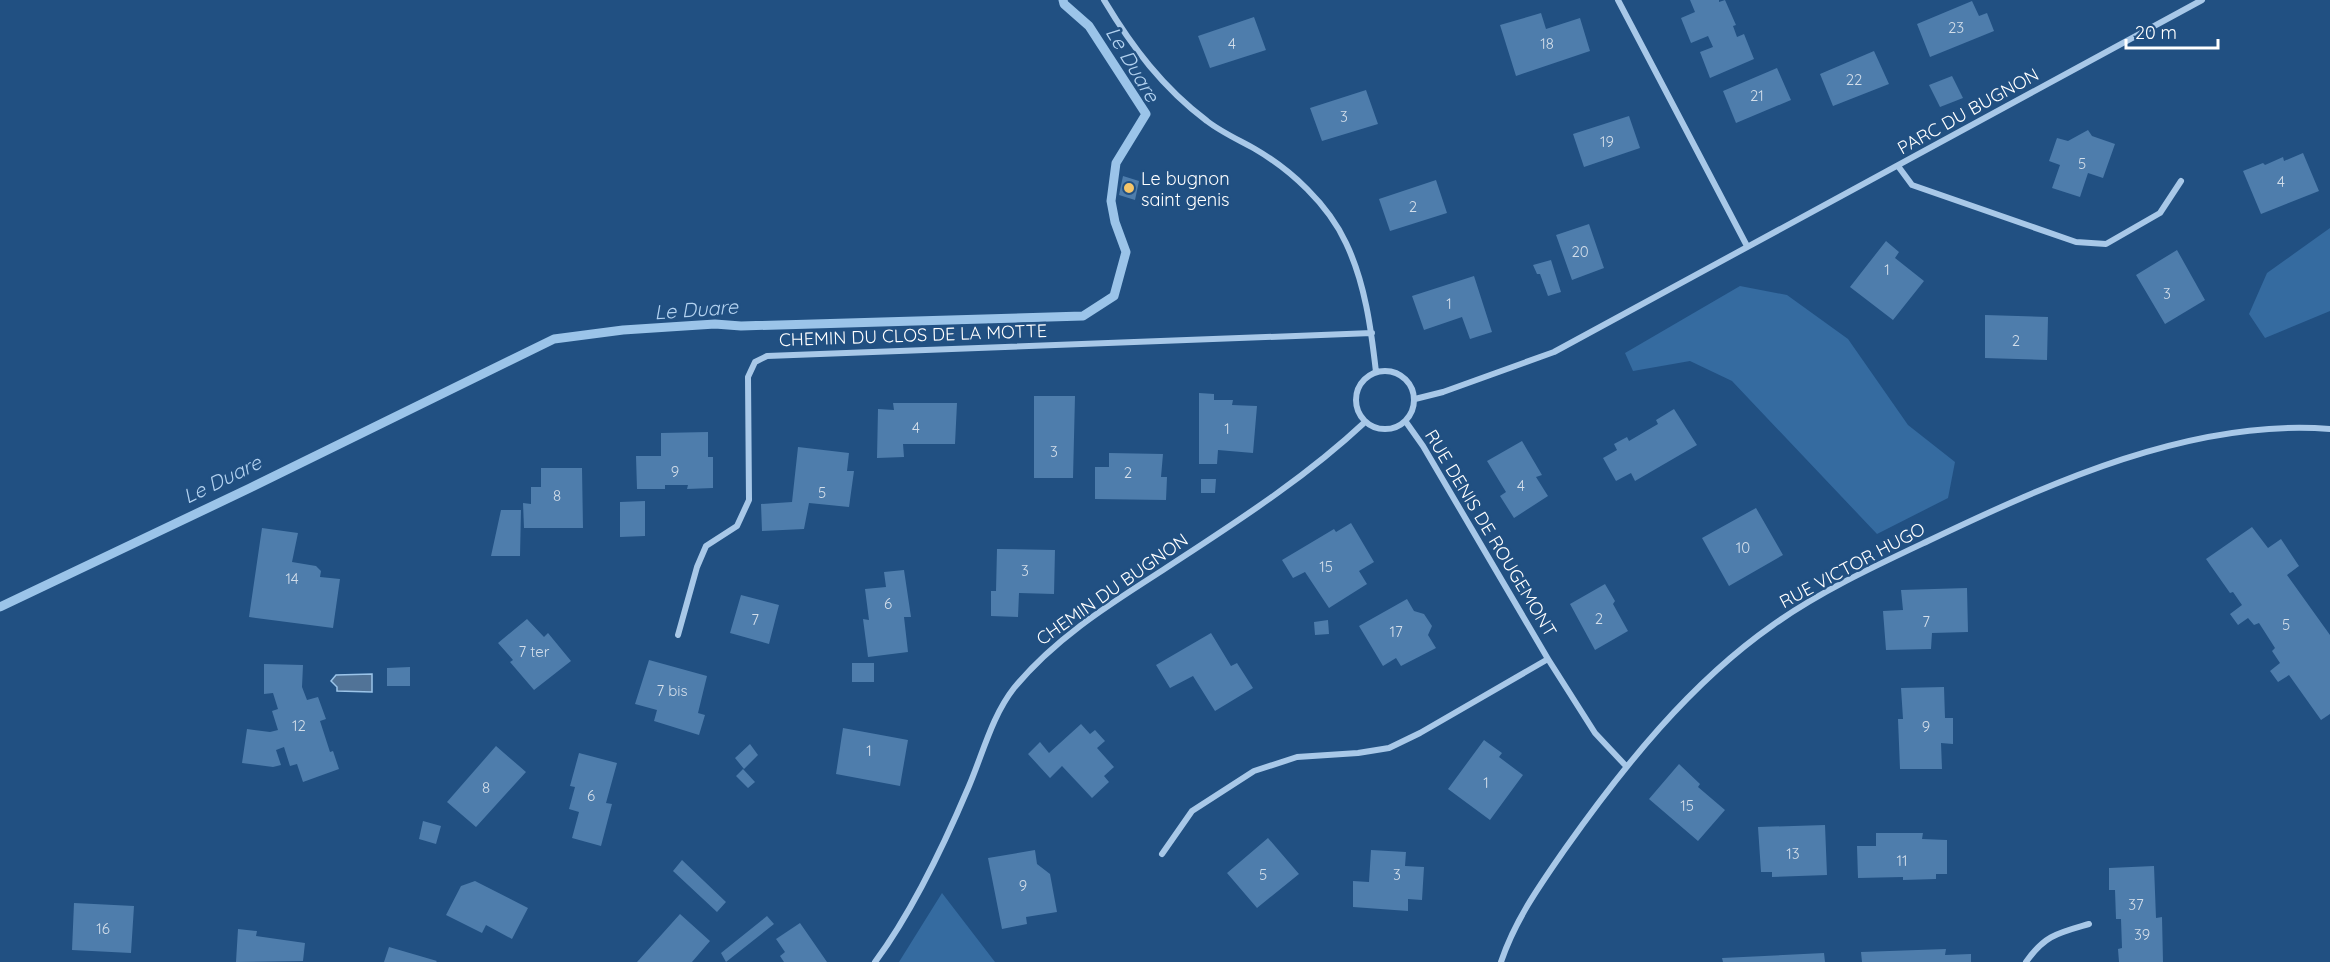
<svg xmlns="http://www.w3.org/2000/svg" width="2330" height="962" viewBox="0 0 2330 962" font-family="Quicksand,sans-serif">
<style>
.green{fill:#356ba0}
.water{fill:#517397;stroke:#9bc4e9;stroke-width:1.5}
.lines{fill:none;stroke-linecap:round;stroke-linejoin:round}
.stream{stroke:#9bc4e9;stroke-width:9}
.building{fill:#4e7dac}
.street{stroke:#a8c8e8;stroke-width:6}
.poi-dot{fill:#f5c569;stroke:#215082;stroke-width:2}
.labels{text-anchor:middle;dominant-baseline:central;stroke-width:5;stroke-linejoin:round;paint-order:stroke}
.number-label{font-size:15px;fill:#d3deea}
.street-label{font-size:18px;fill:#fff;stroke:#215082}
.poi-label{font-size:18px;fill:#fff;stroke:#215082;text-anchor:start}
.water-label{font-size:20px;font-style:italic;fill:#b3d2f0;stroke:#215082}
</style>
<rect width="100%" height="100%" fill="#215082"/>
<!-- green -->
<path class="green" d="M2330,228V311L2265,338L2249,314L2267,273Z
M1740,286L1787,295L1848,339L1908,425L1955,462L1948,498L1877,534L1732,381L1690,361L1633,371L1625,353Z
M942,893L995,962H899Z"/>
<!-- water -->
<path class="water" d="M372,674V692L337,691V687L331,681L336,675Z"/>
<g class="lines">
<!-- stream -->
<path class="stream" d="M0,607L250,488L554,339L623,330L715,324L741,326L1083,316L1114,296L1126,252L1115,222L1111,201L1116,163L1146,114L1089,26L1064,4L1063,0"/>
</g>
<!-- building -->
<path class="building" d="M1690,0H1719V2L1725,0L1736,25L1733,26L1737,37L1744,34L1754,59L1710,78L1700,52L1713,47L1708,36L1691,43L1681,18L1695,12Z
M1972,1L1979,16L1987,13L1994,31L1930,57L1917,24Z
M1541,13L1546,29L1580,18L1590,51L1516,76L1500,25Z
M1254,17L1266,50L1210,68L1198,36Z
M1874,51L1889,84L1833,106L1820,74Z
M1777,68L1791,100L1736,123L1723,91Z
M1952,76L1963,98L1940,107L1929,85Z
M1366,90L1378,124L1322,141L1310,108Z
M1629,116L1640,148L1584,167L1573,134Z
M2088,130L2092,136L2115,144L2103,178L2088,173L2080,197L2052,188L2060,165L2049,161L2057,138L2068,141Z
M2303,153L2319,191L2261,214L2243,171L2263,163L2265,165L2283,157L2284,161Z
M1123,176L1139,181L1135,200L1119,195Z
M1436,180L1447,213L1390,231L1379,199Z
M1589,224L1604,268L1572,280L1556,235Z
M1886,241L1899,252L1895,258L1924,281L1893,320L1850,287Z
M2177,250L2205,300L2165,324L2136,275Z
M1551,260L1561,292L1548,296L1540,274H1537L1533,265Z
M1474,276L1492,332L1470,339L1462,317L1424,330L1412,296Z
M1985,315L2048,317L2047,360L1985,358Z
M1199,393L1214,394V400H1233L1232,405L1257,406L1253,453L1218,450L1217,464H1199Z
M1034,396H1075L1073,478H1034Z
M893,403H957L955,444H903L904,457L877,458L878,409L894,410Z
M1674,409L1697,445L1635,481L1631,473L1616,481L1603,458L1617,450L1614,444L1627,437L1629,441L1658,424L1656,420Z
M708,432V457H713V488L687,489L688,485H665V489H637L636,456H661V433Z
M1522,441L1542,475L1536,477L1548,496L1514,518L1500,496L1506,492L1487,461Z
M798,447L849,453L847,471H854L849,507L809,503L804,529L762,531L761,504L792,502Z
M1109,453L1163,454L1161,477H1167L1166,500L1095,499V467H1109Z
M541,468H582L583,528H524L523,503L531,504V487H541Z
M1201,479H1216L1215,493H1201Z
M645,501V536L620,537V502Z
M1756,508L1783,555L1729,586L1702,538Z
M501,510H521L520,556H491Z
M1351,523L1374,562L1359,571L1367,584L1329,608L1305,572L1293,578L1282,560L1334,529L1336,532Z
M2252,527L2268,548L2281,539L2299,566L2287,575L2330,635V714L2321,720L2289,675L2278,682L2270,671L2280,663L2272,651L2275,648L2259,623L2254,625L2248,618L2238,625L2230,614L2242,605L2233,592L2230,593L2206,559Z
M262,528L298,533L292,562L316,566L321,571L320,577L340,579L333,628L249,617Z
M997,549L1055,550L1054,594L1019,593L1018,617L991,616V591H996Z
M904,570L911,617H904L908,652L868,657L863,619L869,620L865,589L886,587L884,572Z
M1605,584L1615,601L1613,604L1628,631L1595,650L1570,604Z
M1967,588L1968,632L1932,633L1931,649L1886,650L1883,611L1903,610L1901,590Z
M741,595L779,605L769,644L730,633Z
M1407,599L1414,611L1424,614L1432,626L1428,635L1436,648L1401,666L1396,658L1383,666L1359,626Z
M527,619L544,637L548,633L571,661L534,690L510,662L513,660L498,643Z
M1328,620L1329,634L1315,635L1314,622Z
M1211,633L1231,666L1237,663L1253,688L1215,711L1193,676L1170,688L1156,665Z
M649,660L707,676L698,713L705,715L699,735L654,721L657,710L635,704Z
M852,663H874V682H852Z
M264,664L303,665L302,687L307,700L318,697L326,719L320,721L330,752L333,751L339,769L303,782L297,764L290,766L284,747L276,750L281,765L273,767L242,763L247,729L270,732L278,730L272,711L278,709L273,693L264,694Z
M410,667V686H387V668Z
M1944,687L1945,718H1953V744L1941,743L1942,769H1900L1898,719H1903L1901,688Z
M1081,724L1090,734L1095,730L1105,741L1097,748L1114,767L1104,776L1109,782L1092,798L1062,766L1050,778L1028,754L1040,742L1049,753Z
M843,728L908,740L900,786L836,774Z
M1484,740L1502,753L1499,757L1523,775L1490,820L1448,789Z
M750,744L758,755L744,769L735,758Z
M496,746L526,772L476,827L447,802Z
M579,753L617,763L606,803L612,804L601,846L572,838L579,812L569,809L575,787L570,786Z
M1679,764L1700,784L1698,787L1725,810L1698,841L1649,799Z
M743,769L755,782L748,788L736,776Z
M423,821L441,826L436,844L419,839Z
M1825,825L1827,875L1772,877V872H1761L1758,827Z
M1876,833H1923L1922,839L1947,840V874H1936V879L1903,880V877L1858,878L1857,846H1876Z
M1268,838L1299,874L1257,908L1227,873Z
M1035,850L1037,864L1050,874L1057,912L1026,917L1027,924L1002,929L988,858Z
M1371,850L1406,852L1405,866L1424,867L1422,900L1408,899V911L1353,907V881L1369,882Z
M682,860L726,902L717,912L673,871Z
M2154,866L2156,918L2162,917L2163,962H2119L2118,949L2122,948L2121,919H2116L2115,890H2109V868Z
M475,881L528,908L512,939L486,925L482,933L446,915L461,886Z
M74,903L134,906L131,953L72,950Z
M680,914L710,941L692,962H637Z
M767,916L774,924L726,962L721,953Z
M800,923L827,962H784L780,956L785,952L776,939Z
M238,929L257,931L256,936L305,943L303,961L236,962Z
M389,947L437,961L436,962H384Z
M1946,949L1945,955L1971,954V962H1862L1861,952Z
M1824,953L1825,962H1723L1722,958Z"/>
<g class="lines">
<!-- street -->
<path class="street" d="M1104,0C1132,47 1163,88 1207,121C1221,132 1239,140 1255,149C1291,170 1328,204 1346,243C1365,283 1371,328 1376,372
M1618,0L1747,246
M1898,166L1912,185L2076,242L2106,244L2160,213L2181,181
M1356 400a29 29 0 1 1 58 0a29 29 0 1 1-58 0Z
M1415,399L1443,392L1554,352L2202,0
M1406,422L1423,446L1548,659L1595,733L1626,766
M678,635L697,567L706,546L737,526L749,500L748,377L755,362L767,356L1372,333
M1162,854L1192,811L1254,771L1297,757L1358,753L1389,748L1420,733L1548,659
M875,962C913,911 944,845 969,786C983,753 992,716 1014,688C1055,638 1110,604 1163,570C1233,524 1303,480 1365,422
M1501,962C1515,920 1540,885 1565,849C1623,767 1690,683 1773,625C1821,591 1875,566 1928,541C2050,483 2192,418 2330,429
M2026,962C2045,935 2058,933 2089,924"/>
</g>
<!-- markers -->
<circle class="poi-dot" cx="1129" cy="188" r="6"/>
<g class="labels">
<!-- number labels -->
<g class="number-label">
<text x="1956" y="27">23</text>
<text x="1232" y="43">4</text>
<text x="1547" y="43">18</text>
<text x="1854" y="79">22</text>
<text x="1757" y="95">21</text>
<text x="1344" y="116">3</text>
<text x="1607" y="141">19</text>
<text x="2082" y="163">5</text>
<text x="2281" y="181">4</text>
<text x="1413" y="206">2</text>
<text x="1580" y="251">20</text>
<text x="1887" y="269">1</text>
<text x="2167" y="293">3</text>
<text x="1449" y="303">1</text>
<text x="2016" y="340">2</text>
<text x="916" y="427">4</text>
<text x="1227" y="428">1</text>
<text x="1054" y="451">3</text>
<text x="675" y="471">9</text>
<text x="1128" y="472">2</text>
<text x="1521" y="485">4</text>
<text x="822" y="492">5</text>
<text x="557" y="495">8</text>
<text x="1743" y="547">10</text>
<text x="1326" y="566">15</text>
<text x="1025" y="570">3</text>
<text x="292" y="578">14</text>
<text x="888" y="603">6</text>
<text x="1599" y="618">2</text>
<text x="755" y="619">7</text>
<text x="1926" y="621">7</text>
<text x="2286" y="624">5</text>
<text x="1396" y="631">17</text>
<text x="534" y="651">7 ter</text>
<text x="672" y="690">7 bis</text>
<text x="299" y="725">12</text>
<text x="1926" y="726">9</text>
<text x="869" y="750">1</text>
<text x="1486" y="782">1</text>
<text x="486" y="787">8</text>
<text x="591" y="795">6</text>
<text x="1687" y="805">15</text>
<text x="1793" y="853">13</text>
<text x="1902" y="860">11</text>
<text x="1263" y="874">5</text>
<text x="1397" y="874">3</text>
<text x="1023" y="885">9</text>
<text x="2136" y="904">37</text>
<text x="103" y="928">16</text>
<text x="2142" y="934">39</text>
</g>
<!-- street labels -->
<g class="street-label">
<text transform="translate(1968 111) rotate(-29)">PARC DU BUGNON</text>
<text transform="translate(913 335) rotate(-2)">CHEMIN DU CLOS DE LA MOTTE</text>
<text transform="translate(1491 533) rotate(59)">RUE DENIS DE ROUGEMONT</text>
<text transform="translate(1852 565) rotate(-28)">RUE VICTOR HUGO</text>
<text transform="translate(1112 589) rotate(-35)">CHEMIN DU BUGNON</text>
</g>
<!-- poi labels -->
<g class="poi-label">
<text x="1141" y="178">Le bugnon<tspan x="1141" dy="21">saint genis</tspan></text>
</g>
<!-- water labels -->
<g class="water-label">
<text transform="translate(1133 64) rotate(59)">Le Duare</text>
<text transform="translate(696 309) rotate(-4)">Le Duare</text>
<text transform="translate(222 479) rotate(-26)">Le Duare</text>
</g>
</g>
<!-- scale -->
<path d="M2126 39v9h92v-9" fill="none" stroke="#ffffff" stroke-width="3"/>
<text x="2135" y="39" font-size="18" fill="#ffffff" stroke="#215082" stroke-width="4.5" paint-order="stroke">20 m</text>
</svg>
